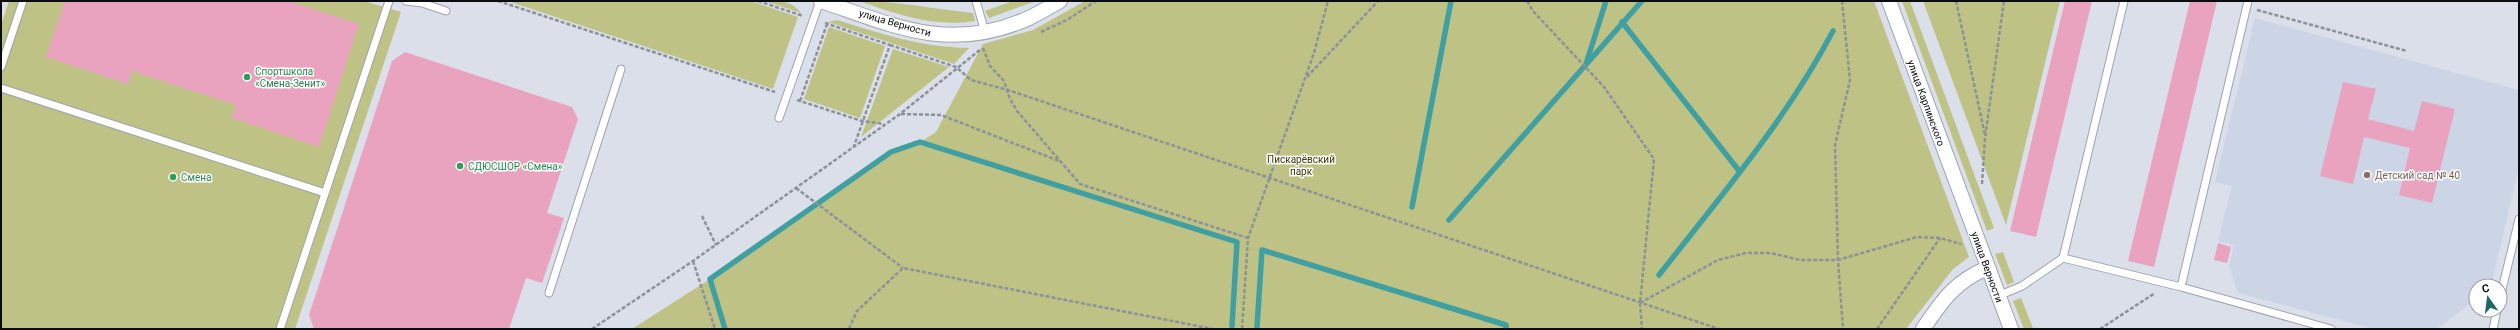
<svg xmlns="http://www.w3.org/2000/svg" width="2520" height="330" viewBox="0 0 2520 330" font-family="Roboto,sans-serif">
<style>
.built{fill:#cbd5e6}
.green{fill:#bec385}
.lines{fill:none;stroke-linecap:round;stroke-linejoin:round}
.stream{stroke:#40a0a1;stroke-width:5.5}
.building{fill:#e9a3be}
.service-casing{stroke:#9ea3ae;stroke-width:9}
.minor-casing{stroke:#9ea3ae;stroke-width:16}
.path{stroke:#8d9199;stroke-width:2.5;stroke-dasharray:4 2;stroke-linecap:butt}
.service{stroke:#fff;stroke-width:7}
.minor{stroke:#fff;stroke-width:14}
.leisure-dot{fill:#2e9e5b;stroke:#fff;stroke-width:1.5}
.education-dot{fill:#8d6e63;stroke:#fff;stroke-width:1.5}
.labels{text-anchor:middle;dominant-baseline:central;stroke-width:3;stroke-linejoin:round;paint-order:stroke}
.street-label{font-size:10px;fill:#0a0c10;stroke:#fff}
.leisure-label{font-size:10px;fill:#27864d;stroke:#fff;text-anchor:start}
.park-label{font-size:10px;fill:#383a04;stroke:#fff}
.education-label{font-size:10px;fill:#785e54;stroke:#fff;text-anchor:start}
</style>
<rect width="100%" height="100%" fill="#dadfea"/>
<!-- built -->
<path class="built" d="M2255,18L2519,90V167L2491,286H2476V299L2437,329H2373L2238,293L2229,266L2234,245L2218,241L2232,186L2215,182Z"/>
<!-- green -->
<path class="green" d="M9,1H364L401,12L295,329H1V25Z
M507,1H751L798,17L773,89Z
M765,1C781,1 791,0 801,13Z
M859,1C897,1 935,9 973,13L975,21C934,28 897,14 859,1Z
M1013,1H1036L989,18L985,11Z
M1085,1H1874L1969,257L1953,269L1906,329H632L710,279L891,152L919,143L936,132L983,44L1033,30Z
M1902,1H1910L1994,228L1987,231Z
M1923,1H2060L2006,225Z
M837,20C883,34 920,47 969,48L954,64L828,22Z
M829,27L885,46L860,118L804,99Z
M893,49L949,67L861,137Z
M2003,252L2014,282L2007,285L1995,254Z
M2021,298L2033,328L2034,329H2024L2013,301Z"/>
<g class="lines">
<!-- stream -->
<path class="stream" d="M1622,22L1740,172
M1586,64L1606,1
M1412,207L1451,1
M1449,220L1642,1
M1659,275C1721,196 1786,120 1833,31
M1257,327L1262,250L1506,325V329
M725,329L710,279L891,152L920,142L1237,242L1232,326"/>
</g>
<!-- building -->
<path class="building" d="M65,1H288L359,24L319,147L232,118L236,105L132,71L128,84L46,57Z
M2065,1H2092L2036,237L2010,231Z
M2190,1H2217L2154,267L2128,261Z
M405,52L572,107L578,119L547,213L564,218L542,283L526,278L509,329H314L309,315L392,61Z
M2343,82L2376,89L2368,119L2414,131L2422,101L2455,109L2432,203L2399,195L2410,148L2364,137L2353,184L2320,176Z
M2218,243L2231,247L2227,263L2214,260Z"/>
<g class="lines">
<!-- service casing -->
<g class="service-casing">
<path id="service" d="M406,1L422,3
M423,1L422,3L446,11
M976,1L985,32
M1,67L23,1
M1,88L325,193
M779,118L820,1
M2063,258L2181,287L2331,329
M2181,287L2248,1
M549,293L621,69
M1998,296L2022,286L2063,258L2124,1
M2500,298L2519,219
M280,329L389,1
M2493,329L2497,310"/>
</g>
<!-- minor casing -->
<g class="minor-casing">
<path id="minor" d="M821,1C893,25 946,52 1022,21C1035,16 1047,8 1060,1
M1889,1L2011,329
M1923,329C1941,302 1956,280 1988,268"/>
</g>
<!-- path -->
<path class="path" d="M498,1L775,92
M758,1L803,16
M1527,1L1533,11L1604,87L1654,159L1640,303L1642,329
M1842,1L1850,80L1835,145L1838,260L1843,329
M1956,1L1985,135
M2257,10L2407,51
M825,23L890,45L854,146
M1041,32L1067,20L1096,1
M890,45L956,67L971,80L1008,90L1719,329
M983,48L990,66L1004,81L1010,99L1017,111L1080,184L1248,238
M1307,77L1378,1
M797,100L862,121L884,124
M800,101L827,24
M901,114L941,115L1059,161
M1982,184L1985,138L2004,1
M796,188L903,268
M702,216L716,245
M693,261L715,329
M1640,303L1718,260L1746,253H1771L1800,260H1838L1917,237L1940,238L1961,244
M592,329L693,261L900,114L981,49
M849,329L857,311L903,268L1213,329
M1242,329L1248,238L1314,53L1328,1
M1877,329L1940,238
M2100,329L2155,293"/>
<!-- service -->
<use href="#service" class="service"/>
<!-- minor -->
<use href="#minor" class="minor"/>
</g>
<!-- markers -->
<g class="leisure-dot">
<circle cx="247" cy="77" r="4"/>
<circle cx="460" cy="166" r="4"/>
<circle cx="173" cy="177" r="4"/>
</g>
<circle class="education-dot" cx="2367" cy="175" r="4"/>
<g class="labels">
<!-- street labels -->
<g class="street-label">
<text transform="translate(895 23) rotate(16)">улица Верности</text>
<text transform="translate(1926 103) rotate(70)">улица Карпинского</text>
<text transform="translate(1987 267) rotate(70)">улица Верности</text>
</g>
<!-- leisure labels -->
<g class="leisure-label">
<text x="255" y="71">Спортшкола<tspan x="255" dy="12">«Смена-Зенит»</tspan></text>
<text x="468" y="166">СДЮСШОР «Смена»</text>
<text x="181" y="177">Смена</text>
</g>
<!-- park labels -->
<g class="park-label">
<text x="1301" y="159">Пискарёвский<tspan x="1301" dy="12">парк</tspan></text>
</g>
<!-- education labels -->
<g class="education-label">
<text x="2375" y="175">Детский сад № 40</text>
</g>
</g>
<!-- border -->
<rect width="2520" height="330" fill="none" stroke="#0a0c10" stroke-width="4"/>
<!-- north arrow -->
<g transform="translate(2488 298) rotate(346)"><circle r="19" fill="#ffffff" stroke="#9d9e9f"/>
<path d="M0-3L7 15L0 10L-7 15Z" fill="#1d6863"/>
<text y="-6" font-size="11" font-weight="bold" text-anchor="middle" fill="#0a0c10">С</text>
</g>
</svg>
